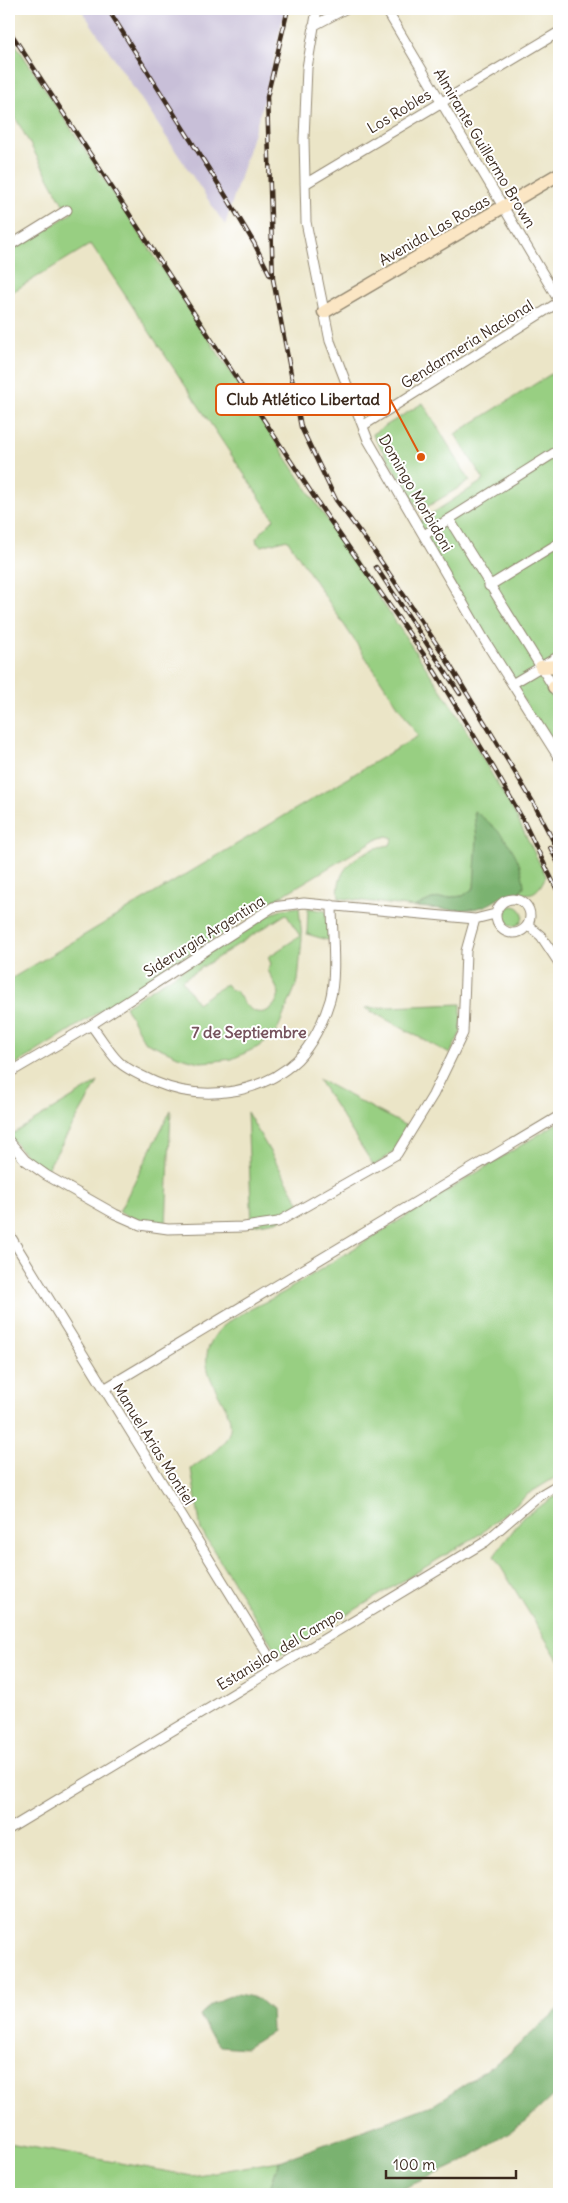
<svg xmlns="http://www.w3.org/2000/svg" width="568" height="2203" viewBox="0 0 568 2203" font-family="Delius,sans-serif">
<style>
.industrial{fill:#c8bfd8}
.green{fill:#98cf82;stroke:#6a7c50;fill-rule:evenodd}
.forest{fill:#7ab270;stroke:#5a6e47}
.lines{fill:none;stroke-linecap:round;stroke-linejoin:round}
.street-casing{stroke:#938872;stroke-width:11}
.secondary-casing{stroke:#938872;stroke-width:15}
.street{stroke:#fff;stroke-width:9}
.secondary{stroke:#fbe6c4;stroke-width:12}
.rail-casing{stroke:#3b2a1e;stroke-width:4.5}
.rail{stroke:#fff;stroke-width:2.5;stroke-dasharray:8;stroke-linecap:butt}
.labels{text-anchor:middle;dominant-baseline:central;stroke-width:4;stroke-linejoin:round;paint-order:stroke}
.street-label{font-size:15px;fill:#3b2a1e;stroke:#fff}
.neighbourhood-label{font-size:16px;font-weight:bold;fill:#76535d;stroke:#fff}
.leader{fill:none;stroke:#df570d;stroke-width:2}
.callout-dot{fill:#df570d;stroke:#fff;stroke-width:2}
.callout{fill:#fff;stroke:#df570d;stroke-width:2}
.callout-label{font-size:16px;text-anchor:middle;font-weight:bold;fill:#3b2a1e}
</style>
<rect width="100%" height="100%" fill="#fff"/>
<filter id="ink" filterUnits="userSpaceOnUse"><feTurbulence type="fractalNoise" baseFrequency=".02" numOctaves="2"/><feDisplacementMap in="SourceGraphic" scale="10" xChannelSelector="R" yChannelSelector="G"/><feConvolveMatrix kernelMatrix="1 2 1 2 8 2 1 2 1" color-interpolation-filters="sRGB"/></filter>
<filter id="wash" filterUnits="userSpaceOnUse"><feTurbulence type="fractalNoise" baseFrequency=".0096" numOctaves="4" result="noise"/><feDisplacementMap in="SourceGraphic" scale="20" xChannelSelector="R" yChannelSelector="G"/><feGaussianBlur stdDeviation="1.12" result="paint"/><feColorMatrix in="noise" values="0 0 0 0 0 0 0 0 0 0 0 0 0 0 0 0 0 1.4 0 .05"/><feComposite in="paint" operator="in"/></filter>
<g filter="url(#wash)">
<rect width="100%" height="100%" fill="#ebe5c7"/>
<!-- industrial -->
<path class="industrial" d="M81,9H285L265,97L225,225Z"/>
<!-- green -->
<path class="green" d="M9,34L316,503L455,711L515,814L546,876C539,890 535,896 519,893L524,886L474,811L477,839L474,888L463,896L432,899L414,907L339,898C334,866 363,849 390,845L393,838L387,836L375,840L273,901L9,1069V980L418,736L287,539L262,546L257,543L256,538L274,519L91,244L9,294V252L72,213L71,207L63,204L9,106Z
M559,369V759L417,523L484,480L455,434Z
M423,403L470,481L420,511L372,434Z
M503 916a10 10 0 1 1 20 0a10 10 0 1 1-20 0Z
M299,907L302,939L298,981L276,1033L258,1047L232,1059L215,1061L200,1062L180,1057L144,1041L125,1006L271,914L284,909ZM286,914L300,936L268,957L271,964L268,970L279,993C277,1008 262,1019 249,1008C243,1004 240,996 236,991L230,989L226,984L197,1003L182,980Z
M308,908L325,911L329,915V939L327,940L307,934Z
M461,1004V1032L450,1054L365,1008Z
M318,1079L410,1128L395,1151L374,1166Z
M98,1082L46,1171L27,1157L9,1136Z
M171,1110L166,1226L140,1222L119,1212Z
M247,1112L302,1207L277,1221L252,1225Z
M559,1122V1475L528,1494L480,1534L279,1656L201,1530L191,1469C203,1459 224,1448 229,1433C239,1404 186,1374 216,1334C229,1316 266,1303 286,1291C377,1234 468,1178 559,1122Z
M559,1494V1661L494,1556L523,1517Z
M9,2143L192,2176L279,2161L268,2194H9Z"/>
<!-- forest -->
<path class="forest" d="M474,811C501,830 521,852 524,886L519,893C498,894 496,904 478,908C458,912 435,908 414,907L432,899L463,896L474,888L477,839Z
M238,1994L257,1998L271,2010L272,2032L246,2048L220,2046L207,2030L200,2015C212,2003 222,1998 238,1994Z
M559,2009V2090L526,2121L463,2162L391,2194H268L279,2161L435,2104L505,2057Z"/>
</g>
<g filter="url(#ink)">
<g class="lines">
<!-- street casing -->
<g class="street-casing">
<path id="street" d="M317,9L307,68L304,139L306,222L330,341L368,440L485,641L559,758
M386,9L559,301
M313,26L345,9
M305,184L559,32
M9,246L67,210
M364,425L559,302
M449,519L559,696
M424,535L559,450
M489,586L559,543
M512,684L559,656
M496 916a17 17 0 1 1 34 0a17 17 0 1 1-34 0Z
M528,925L541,936L559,963
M91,1025C100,1036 108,1051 118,1061C127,1070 144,1077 155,1082C201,1102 260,1095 297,1060C312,1045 324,1020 330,1000C337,976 332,931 332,905
M9,1073L91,1025L273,907L304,903L475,919L495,914
M9,1141L25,1160L46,1175L115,1214L140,1225L168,1229L244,1227L278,1222L397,1154L433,1095L463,1033L466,951L475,919
M9,1234L276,1668
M104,1389L559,1116
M9,1829L485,1542L537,1497L559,1484"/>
</g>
<!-- secondary casing -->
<g class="secondary-casing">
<path id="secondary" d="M324,312L559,174
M541,667L559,666
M554,687L559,685"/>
</g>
<!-- street -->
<use href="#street" class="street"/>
<!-- secondary -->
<use href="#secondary" class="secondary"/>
<!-- rail casing -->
<g class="rail-casing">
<path id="rail" d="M108,9L229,201L254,243L270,275
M288,9L267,97L273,279L301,427L336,500L374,551L440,649L533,802L559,852
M9,30L324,512L427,659L495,770L521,816L559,894
M376,567L460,694
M550,847L559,865"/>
</g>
<!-- rail -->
<use href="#rail" class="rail"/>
</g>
</g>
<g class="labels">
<!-- street labels -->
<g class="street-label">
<text transform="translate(399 111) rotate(-31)">Los Robles</text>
<text transform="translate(485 148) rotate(59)">Almirante Guillermo Brown</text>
<text transform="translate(434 230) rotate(-30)">Avenida Las Rosas</text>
<text transform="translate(467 344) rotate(-32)">Gendarmería Nacional</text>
<text transform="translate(416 493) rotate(60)">Domingo Morbidoni</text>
<text transform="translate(204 936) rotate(-32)">Siderurgia Argentina</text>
<text transform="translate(154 1444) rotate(58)">Manuel Arias Montiel</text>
<text transform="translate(280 1649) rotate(-31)">Estanislao del Campo</text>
</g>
<!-- neighbourhood labels -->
<g class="neighbourhood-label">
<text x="249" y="1032">7 de Septiembre</text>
</g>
</g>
<!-- callouts -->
<path class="leader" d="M421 457L390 399"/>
<circle class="callout-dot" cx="421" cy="457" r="5"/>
<rect class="callout" x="216" y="384" width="174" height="31" rx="5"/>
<g class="callout-label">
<text x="303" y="405">Club Atlético Libertad</text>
</g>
<!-- margin -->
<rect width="568" height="2203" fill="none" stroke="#fff" stroke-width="30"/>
<!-- scale -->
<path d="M386 2170v8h130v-8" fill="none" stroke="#3b2a1e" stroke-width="2.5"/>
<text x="393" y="2170" font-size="15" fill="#3b2a1e" stroke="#ffffff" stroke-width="4" paint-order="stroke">100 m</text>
</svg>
